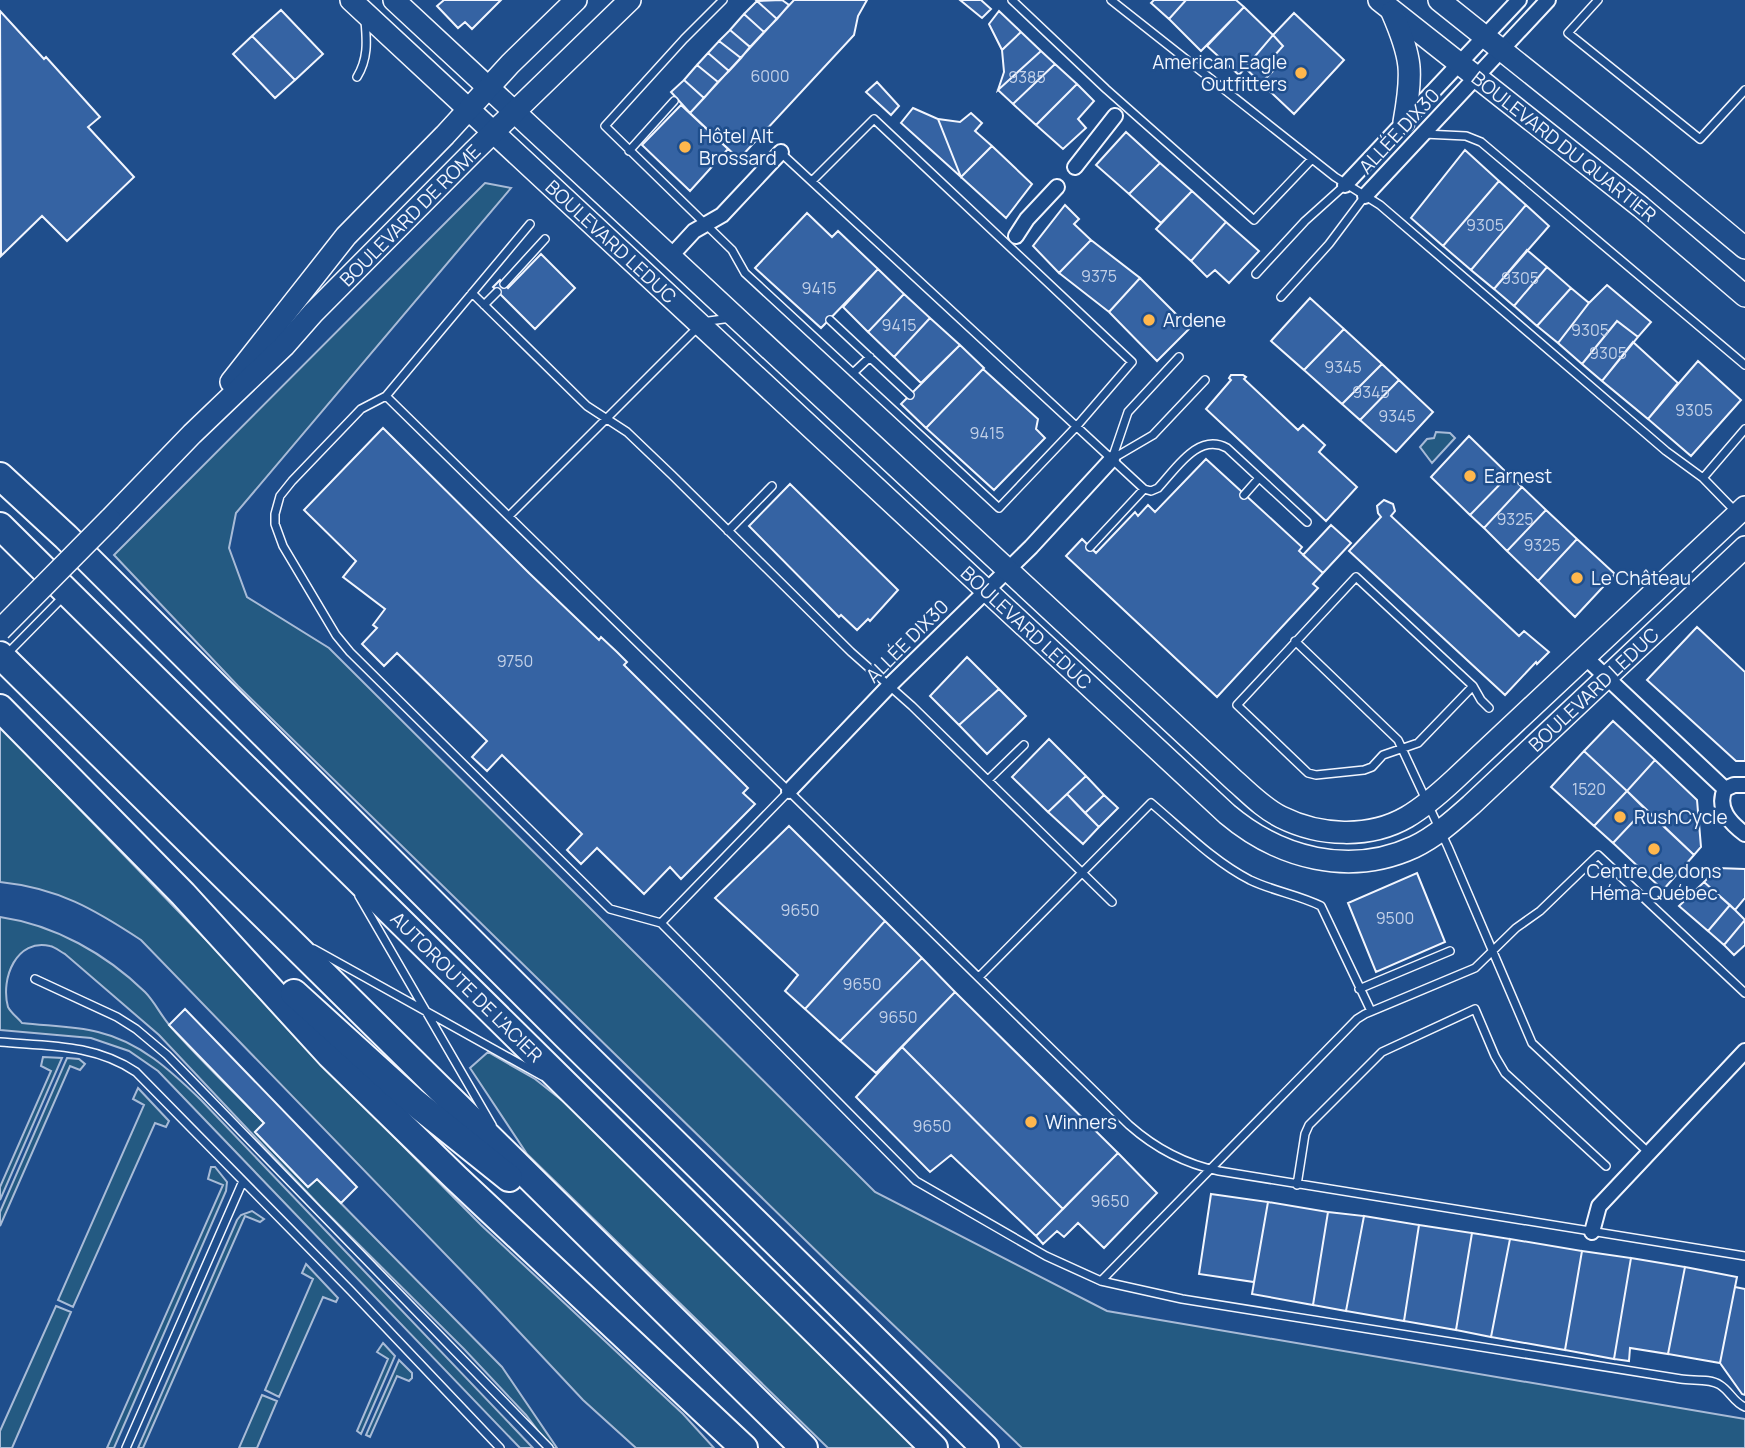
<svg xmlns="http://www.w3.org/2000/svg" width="1745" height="1448" viewBox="0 0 1745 1448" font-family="Manrope,sans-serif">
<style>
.green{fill:#245a82;stroke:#a8bbd7;stroke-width:2}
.building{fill:#3563a3;stroke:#f2f6ff;stroke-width:2}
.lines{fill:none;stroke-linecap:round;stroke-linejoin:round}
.lane-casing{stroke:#f2f6ff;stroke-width:10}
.street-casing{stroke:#f2f6ff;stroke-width:18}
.secondary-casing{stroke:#f2f6ff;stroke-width:24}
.highway-casing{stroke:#f2f6ff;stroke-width:30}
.lane{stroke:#1f4e8c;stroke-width:7}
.street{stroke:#1f4e8c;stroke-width:14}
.secondary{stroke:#1f4e8c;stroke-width:21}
.highway{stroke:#1f4e8c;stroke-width:26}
.secondary-bridge-casing{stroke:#f2f6ff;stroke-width:24;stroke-linecap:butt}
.secondary-bridge{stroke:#1f4e8c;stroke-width:21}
.poi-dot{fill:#ffb74d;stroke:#1f4e8c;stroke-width:2.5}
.labels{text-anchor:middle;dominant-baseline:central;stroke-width:5;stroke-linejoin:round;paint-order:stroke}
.number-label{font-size:16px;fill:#c3d1e8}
.poi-label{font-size:19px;fill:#f2f6ff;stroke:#1f4e8c;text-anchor:start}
.street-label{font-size:19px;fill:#f2f6ff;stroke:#1f4e8c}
</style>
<rect width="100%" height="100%" fill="#1f4e8c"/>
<!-- green -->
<path class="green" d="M485,183L511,188L236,513L229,548L247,597L329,648L875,1192L1107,1311L1745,1419V1448H1022L839,1273L238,686L114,555Z
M1436,432L1450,433L1455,438L1432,463L1420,447L1427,439L1434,438Z
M0,727L242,977L314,1056L481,1225L683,1414L714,1448H636L583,1400L479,1289L141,940C94,909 58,888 0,882Z
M0,917C55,925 106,954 145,992C155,1002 161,1016 171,1027C200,1060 233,1091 264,1123L255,1132L308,1187L317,1179L502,1367L557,1448H551L526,1415L464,1349L321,1207L159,1035L65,954C61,952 55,947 50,946C17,938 0,978 8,1007C11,1013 18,1018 22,1023C47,1026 74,1026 98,1032C140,1042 170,1070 201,1100L533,1448H520L158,1071L129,1051L91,1038L0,1030Z
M488,1052L535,1079L583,1117L916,1448H828L527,1154L470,1068Z
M43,1057L62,1058L0,1200V1187L51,1071L41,1066Z
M67,1058L79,1059L85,1064L80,1070L70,1066L0,1226V1212Z
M138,1088L169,1121L166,1127L155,1123L73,1307L58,1300L144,1105L133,1099Z
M211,1167H215L227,1182L226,1191L114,1448H107L223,1185L208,1179Z
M252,1211L264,1219L260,1222L245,1216L143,1448H138L237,1220L241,1215Z
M306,1264L338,1298L336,1302L323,1297L279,1397L265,1390L313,1279L302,1273Z
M56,1306L71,1312L12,1448H0V1431Z
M383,1343L395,1356L361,1434L357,1431L388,1359L377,1352Z
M399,1360L412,1373V1378L409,1381L397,1376L370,1437L366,1435Z
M262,1395L277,1401L257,1448H239Z"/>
<!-- building -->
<path class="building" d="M444,0H501L472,29L465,22L458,28L437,6Z
M782,0L789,5L777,19L757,1Z
M794,0H867L858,16L854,35L739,159L690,113Z
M960,0H981L991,9L982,18Z
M1154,0H1186L1169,19L1151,3Z
M1186,0H1236L1244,7L1201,51L1169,19Z
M757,1L777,19L764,32L744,14Z
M1244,7L1273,35L1239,75L1207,46Z
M281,10L323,54L295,80L252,36Z
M0,11L44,59L46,57L100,117L88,127L134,177L67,241L42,216L1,256Z
M999,11L1021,32L1002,50L989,24Z
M1294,13L1344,60L1294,114L1261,83L1281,63L1274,56L1283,46L1273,35Z
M744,14L764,32L750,47L730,30Z
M730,30L750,47L741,58L719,41Z
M1021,32L1041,51L998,90L1004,72L1002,50Z
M1273,35L1283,46L1274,56L1281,63L1261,83L1245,68Z
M252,36L295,80L275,98L233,54Z
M719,41L741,58L729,71L708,53Z
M1041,51L1055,64L1013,104L998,90Z
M708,53L729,71L718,82L697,65Z
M1055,64L1077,84L1036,125L1013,104Z
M697,65L718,82L704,98L684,80Z
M684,80L704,98L690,113L671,92Z
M877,82L899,106L891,115L866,92Z
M1077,84L1094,101L1078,119L1086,128L1063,149L1036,125Z
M681,105L728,149L690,191L642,145Z
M913,108L938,119L961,177L901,123Z
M971,113L982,123L975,131L992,146L961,177L938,119L960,122Z
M1126,132L1160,163L1129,194L1096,165Z
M992,146L1032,184L1006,218L961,177Z
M1465,150L1499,181L1443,246L1411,218Z
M1160,163L1192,191L1161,223L1129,194Z
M1499,181L1526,205L1471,270L1443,246Z
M1192,191L1226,222L1191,261L1156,229Z
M1065,205L1079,219L1074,224L1091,240L1059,273L1033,246Z
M1526,205L1549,226L1494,289L1471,270Z
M807,213L832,237L838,231L878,269L821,328L755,268Z
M1226,222L1259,251L1229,283L1215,270L1207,277L1191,261Z
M1091,240L1140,278L1109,312L1059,273Z
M1527,250L1547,267L1514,306L1494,289Z
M541,254L575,288L535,329L493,287L500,280L508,288Z
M1547,267L1571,288L1537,326L1514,306Z
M878,269L904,294L868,332L843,307Z
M1140,278L1190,328L1157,361L1109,312Z
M1607,285L1651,322L1638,337L1617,321L1582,364L1558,343L1589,303Z
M1571,288L1589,303L1558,343L1537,326Z
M904,294L930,318L894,357L868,332Z
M1310,298L1344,329L1304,370L1271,341Z
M930,318L960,345L921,383L894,357Z
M1617,321L1638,337L1602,381L1582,364Z
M1344,329L1382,364L1342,404L1304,370Z
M1633,342L1678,383L1648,419L1602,381Z
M960,345L984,368L926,428L901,404Z
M1698,361L1741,400L1691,456L1648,419Z
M1382,364L1399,380L1360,420L1342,404Z
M983,369L1038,419L1036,429L1045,438L994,490L926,428Z
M1231,375H1243L1246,377L1244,379L1298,430L1303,425L1325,445L1319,452L1357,487L1326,521L1206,409L1231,380L1229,378Z
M1399,380L1433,412L1396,452L1360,420Z
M383,428L529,573L599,640L601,637L617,652L627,662L624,665L748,788L743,793L755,804L681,879L670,867L644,894L597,848L581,864L567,850L582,834L502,755L487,771L472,757L487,741L397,653L384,666L362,644L377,628L373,625L385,609L343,577L356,561L304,510Z
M1469,436L1509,475L1470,515L1431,477Z
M1206,459L1302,547L1299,551L1323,573L1313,584L1318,588L1217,697L1066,556L1082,539L1096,553L1135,512L1138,516L1148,505L1155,512Z
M1509,475L1522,487L1484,528L1470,515Z
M790,484L898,590L870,621L868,619L857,630L841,615L839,617L749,526Z
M1522,487L1546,510L1507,551L1484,528Z
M1384,500L1393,504L1395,511L1391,516L1519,636L1524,631L1549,652L1537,664L1536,662L1505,695L1349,551L1381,517L1378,513L1377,506Z
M1546,510L1577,539L1538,581L1507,551Z
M1331,525L1351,543L1323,573L1303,555Z
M1577,539L1615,574L1575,617L1538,581Z
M1697,627L1745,672V761H1736L1647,680Z
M967,657L999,689L959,725L930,696Z
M999,689L1026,716L987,754L959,725Z
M1613,721L1655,760L1627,791L1584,751Z
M1049,739L1086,776L1048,812L1012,777Z
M1584,751L1627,791L1594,826L1551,787Z
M1655,760L1697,800L1701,847L1694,855L1627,791Z
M1086,776L1104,795L1085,813L1067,794Z
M1627,791L1645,809L1613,843L1594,826Z
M1067,794L1099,827L1083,844L1048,812Z
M1104,795L1118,808L1099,827L1085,813Z
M1645,809L1694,855L1663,890L1613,843Z
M789,826L885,921L805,1009L785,991L798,975L715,898Z
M1717,868L1745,869V898L1735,910L1704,882Z
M1417,873L1445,942L1376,972L1348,903Z
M1704,882L1730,905L1708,931L1679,906Z
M1730,905L1745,920L1724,945L1708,931Z
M1745,920V945L1734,955L1724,945Z
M885,921L922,958L840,1041L805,1009Z
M922,958L955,992L876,1073L840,1041Z
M955,992L1118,1153L1063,1209L902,1047Z
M185,1009L357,1187L341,1203L317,1179L308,1187L255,1132L264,1123L169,1025Z
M902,1047L1063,1209L1036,1236L951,1155L930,1172L856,1097Z
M1118,1153L1157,1193L1104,1248L1078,1223L1064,1237L1057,1231L1043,1244L1036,1236Z
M1211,1194L1268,1202L1254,1282L1199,1274Z
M1268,1202L1328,1212L1313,1305L1252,1294Z
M1328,1212L1364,1216L1346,1311L1313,1305Z
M1364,1216L1419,1225L1404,1321L1346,1311Z
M1419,1225L1472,1233L1456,1330L1404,1321Z
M1472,1233L1510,1239L1491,1337L1456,1330Z
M1510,1239L1582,1251L1565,1350L1491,1337Z
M1582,1251L1631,1258L1614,1359L1565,1350Z
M1631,1258L1685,1267L1668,1354L1630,1348L1629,1361L1614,1359Z
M1685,1267L1737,1277L1720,1363L1668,1354Z
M1735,1287L1745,1289V1395L1742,1394L1720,1363Z"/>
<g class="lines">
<!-- lane casing -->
<g class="lane-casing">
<path id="lane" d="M723,0L684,39L605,126L732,250L745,273L999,508L1076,427L1132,362L874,119L812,181
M1012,0L1106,89L1254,220L1312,159
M1111,0L1335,177L1380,205L1666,451L1703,478L1737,513
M1598,0L1568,33L1700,139L1745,90
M357,77C368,59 367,42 365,21
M1424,134L1466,136L1481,142L1745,365
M629,151L674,101
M781,153L1144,489L1151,491L1158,488C1176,469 1198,432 1227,448L1307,522
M530,224L386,396L361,409L292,481L280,496L275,514V524L283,546L336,635L350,652L610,909L661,923L916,1181L1046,1256L1101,1281L1182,1299L1681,1379C1692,1381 1710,1378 1720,1385C1730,1391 1734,1403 1745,1407
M1256,274L1305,221L1345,185
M504,284L545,239
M472,293L587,406L627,432L672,475L851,652L912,706L1112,902
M1281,297L1329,244L1365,196
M484,305L497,292
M830,320L910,395
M853,373L870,357
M386,396L1129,1125C1155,1148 1185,1164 1219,1171L1745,1256
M1112,459L1128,412L1179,357
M1112,459L1153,435L1205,380
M1703,478L1745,429
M1244,495L1259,478
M509,516L692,333L709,321L731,318
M728,531L772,486
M1090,547L1144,489
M1356,577L1473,686L1418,743L1383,755L1372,767L1364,770L1316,775L1308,773L1237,705Z
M1295,641L1398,740L1448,847L1532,1043L1649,1153
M6,655L64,596
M1473,686L1481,700L1489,708
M988,780L1024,745
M359,896L492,1125
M661,923L789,791
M314,949L542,1076
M979,977L1151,803C1182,829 1213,861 1250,880C1273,891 1299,895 1321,906L1371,1011
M35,979L117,1017L136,1029L167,1055L549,1448
M1359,989L1450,951
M0,1042C48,1046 95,1044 136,1072L351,1291L500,1448
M1297,1185L1305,1134L1309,1125L1382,1052L1475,1009L1495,1056L1505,1073L1606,1166
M1101,1281L1357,1019L1365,1014L1475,968L1516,928L1540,911L1598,855L1745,993
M126,1448L243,1181"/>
</g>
<!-- street casing -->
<g class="street-casing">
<path id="street" d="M1075,167L1115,116
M1345,185L1519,0
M1365,196L1548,0
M1016,236L1027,219L1057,187
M670,257L694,231L722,215L781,152
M1585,657L1725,789
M1725,789C1716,808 1730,823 1745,834
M1725,789L1734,785H1745
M789,791L889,686L1031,547L1112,459
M1592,1232L1599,1206L1745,1051"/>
</g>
<!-- secondary casing -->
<g class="secondary-casing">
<g id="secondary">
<path id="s1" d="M351,0L1227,814C1279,858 1349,877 1414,847C1435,837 1453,821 1471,805L1745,547"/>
<path d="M394,0L1234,780C1249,793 1263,808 1281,817C1319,836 1369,839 1407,817C1424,807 1440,793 1454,780L1745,507"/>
<path id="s2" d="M1379,0L1641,207L1745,296"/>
<path d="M1439,0L1638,159L1745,248"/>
<path d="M1392,12C1412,58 1413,72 1404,122"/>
<path d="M231,382L346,236L445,135L510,64L576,0"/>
<path id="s3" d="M110,519L192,434L284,346L313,313L474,151L630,0"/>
</g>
</g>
<!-- highway casing -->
<g class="highway-casing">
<g id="highway">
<path d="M0,476L66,537L566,1036L985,1448"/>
<path id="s4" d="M0,526L934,1448"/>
<path d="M0,655L804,1448"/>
<path d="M0,708L183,894L330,1055L455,1177L744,1448"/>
<path d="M294,993L413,1101L509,1178"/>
</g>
</g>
<!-- lane -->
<use href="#lane" class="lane"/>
<!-- street -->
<use href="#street" class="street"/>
<!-- secondary -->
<use href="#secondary" class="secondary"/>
<!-- highway -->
<use href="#highway" class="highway"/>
<!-- secondary-bridge casing -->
<g class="secondary-bridge-casing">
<path id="secondary-bridge" d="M0,630L110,519"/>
</g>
<!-- secondary-bridge -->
<use href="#secondary-bridge" class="secondary-bridge"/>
</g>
<!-- markers -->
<g class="poi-dot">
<circle cx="1301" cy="73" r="7"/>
<circle cx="685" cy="147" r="7"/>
<circle cx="1149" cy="320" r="7"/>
<circle cx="1470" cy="476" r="7"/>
<circle cx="1577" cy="578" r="7"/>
<circle cx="1620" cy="817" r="7"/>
<circle cx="1654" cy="849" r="7"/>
<circle cx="1031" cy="1122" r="7"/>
</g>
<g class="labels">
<!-- number labels -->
<g class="number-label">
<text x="770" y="76">6000</text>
<text x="1027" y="77">9385</text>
<text x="1485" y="225">9305</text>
<text x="1099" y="276">9375</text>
<text x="1520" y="278">9305</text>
<text x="819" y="288">9415</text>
<text x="899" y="325">9415</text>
<text x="1590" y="330">9305</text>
<text x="1608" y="353">9305</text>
<text x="1343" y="367">9345</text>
<text x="1371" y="392">9345</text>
<text x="1694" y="410">9305</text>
<text x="1397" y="416">9345</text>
<text x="987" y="433">9415</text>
<text x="1515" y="519">9325</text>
<text x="1542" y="545">9325</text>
<text x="515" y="661">9750</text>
<text x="1589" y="789">1520</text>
<text x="800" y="910">9650</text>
<text x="1395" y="918">9500</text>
<text x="862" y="984">9650</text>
<text x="898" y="1017">9650</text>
<text x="932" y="1126">9650</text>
<text x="1110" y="1201">9650</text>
</g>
<!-- poi labels -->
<g class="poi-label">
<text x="1287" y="62" text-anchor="end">American Eagle<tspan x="1287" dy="22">Outfitters</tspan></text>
<text x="699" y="136">Hôtel Alt<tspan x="699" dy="22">Brossard</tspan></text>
<text x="1163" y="320">Ardene</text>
<text x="1484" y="476">Earnest</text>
<text x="1591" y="578">Le Château</text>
<text x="1634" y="817">RushCycle</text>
<text x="1654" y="871" text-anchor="middle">Centre de dons<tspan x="1654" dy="22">Héma-Québec</tspan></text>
<text x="1045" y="1122">Winners</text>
</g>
<!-- street labels -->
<g class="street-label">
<text transform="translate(1399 131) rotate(-47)">ALLÉE DIX30</text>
<text stroke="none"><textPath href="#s2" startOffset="236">BOULEVARD DU QUARTIER</textPath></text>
<text stroke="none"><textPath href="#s3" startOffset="427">BOULEVARD DE ROME</textPath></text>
<text stroke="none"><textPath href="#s1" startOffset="355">BOULEVARD LEDUC</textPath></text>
<text stroke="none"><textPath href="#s1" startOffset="922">BOULEVARD LEDUC</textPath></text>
<text transform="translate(907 641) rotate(-45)">ALLÉE DIX30</text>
<text stroke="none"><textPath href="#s1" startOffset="1636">BOULEVARD LEDUC</textPath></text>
<text stroke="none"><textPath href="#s4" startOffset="656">AUTOROUTE DE L'ACIER</textPath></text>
</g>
</g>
</svg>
